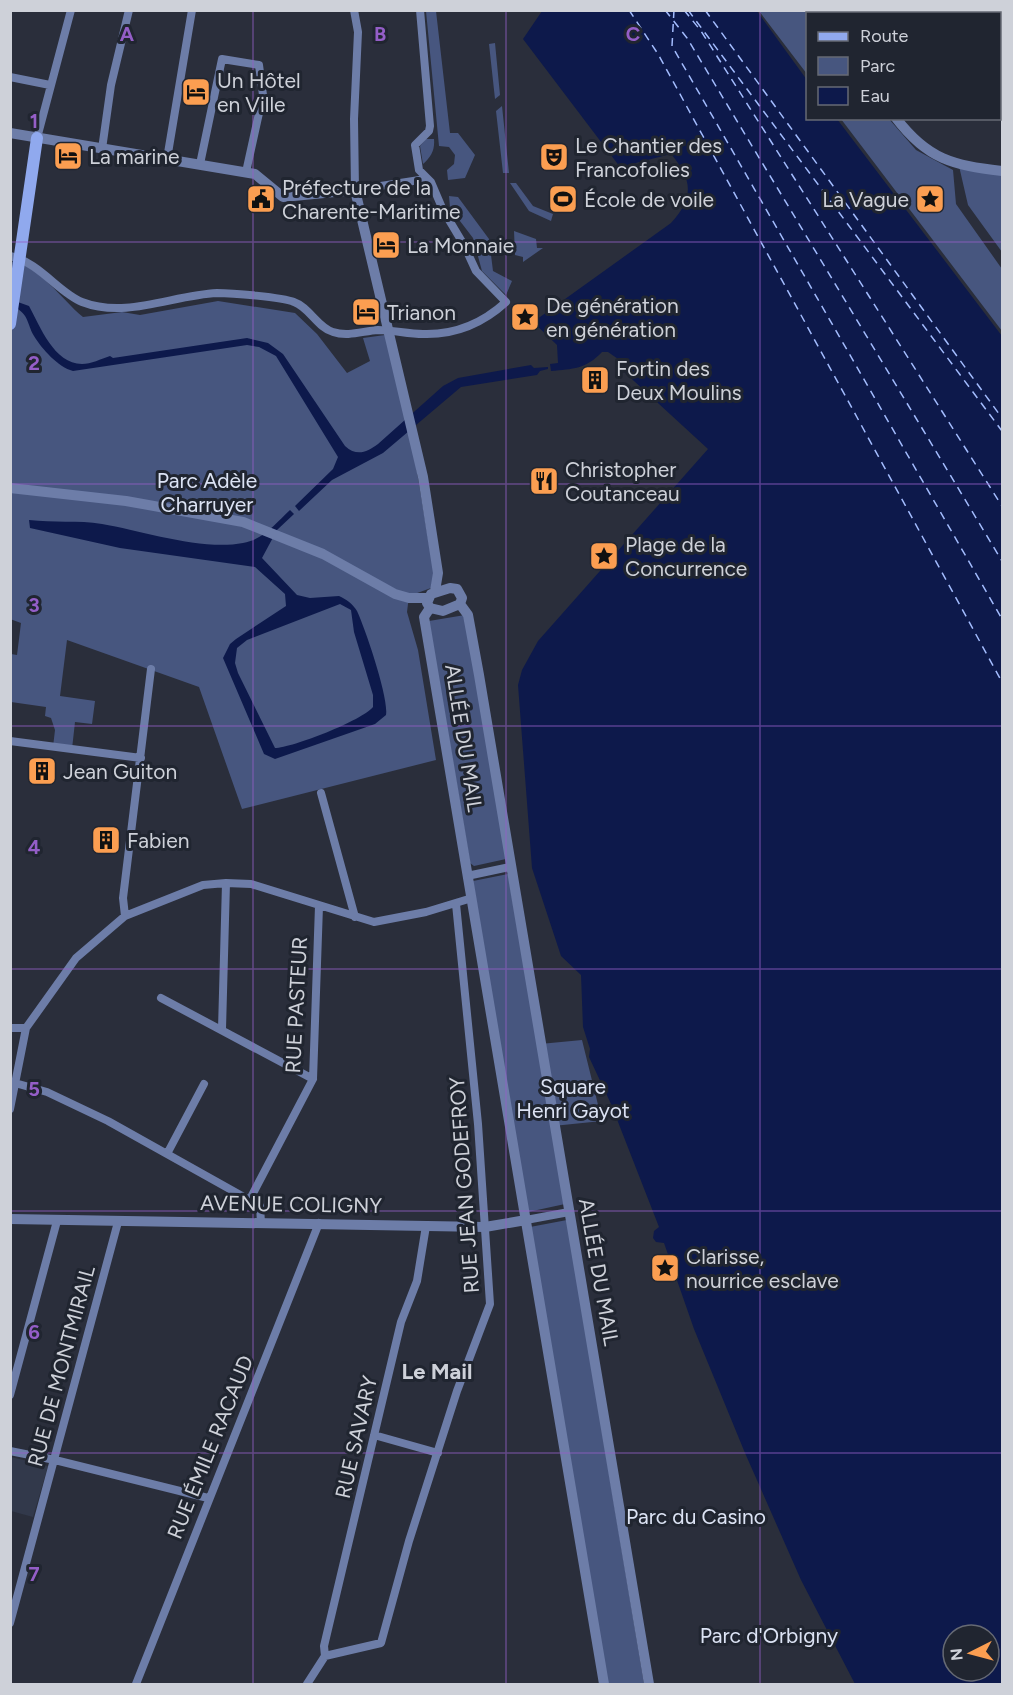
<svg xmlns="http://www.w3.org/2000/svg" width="1013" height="1695" viewBox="0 0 1013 1695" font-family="Figtree,sans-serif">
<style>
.built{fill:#32394b}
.green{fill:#47567f}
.water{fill:#0d194b;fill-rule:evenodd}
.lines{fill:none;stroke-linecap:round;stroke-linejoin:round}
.ferry{stroke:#a3bcfe;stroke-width:1.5;stroke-dasharray:8 6;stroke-linecap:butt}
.minor{stroke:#6d7da8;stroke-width:8}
.tertiary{stroke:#6d7da8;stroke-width:10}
.secondary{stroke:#90a9ee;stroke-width:12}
.grid{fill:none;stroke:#945ec7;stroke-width:1.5;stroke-opacity:0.55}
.labels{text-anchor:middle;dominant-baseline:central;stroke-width:6;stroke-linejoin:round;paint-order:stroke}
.poi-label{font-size:21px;fill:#ced1d9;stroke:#202530;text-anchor:start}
.park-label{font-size:21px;fill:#dce3f4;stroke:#202530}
.street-label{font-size:21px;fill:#ced1d9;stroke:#202530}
.neighbourhood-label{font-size:22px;font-weight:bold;fill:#ced1d9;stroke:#202530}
.grid-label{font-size:20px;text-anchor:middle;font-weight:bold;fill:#945ec7;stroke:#202530;stroke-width:6;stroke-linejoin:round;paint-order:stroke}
</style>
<rect width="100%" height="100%" fill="#2a2e3b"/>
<!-- built -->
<path class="built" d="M11,1457L48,1466L33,1517L11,1511Z"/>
<!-- green -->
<path class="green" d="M426,11H436L450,133H458L475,155L465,178L448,180L447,170L454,164L455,155L449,147L439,146Z
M759,11H820L821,13L808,14L807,74Z
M495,43L500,95L495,99L489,44Z
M502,106L509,173H503L496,111Z
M841,119H889L916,150L953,170L956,204L1002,269V331Z
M426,139H434C435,150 431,157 423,164L420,146Z
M959,166L1002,171V252L968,205Z
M510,183H516L533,206L553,214L551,221L529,211Z
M449,196L458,197L489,239L493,271L512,281L506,295L482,271L473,238L450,208Z
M514,231L536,239L537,248H543L523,262V257L515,255Z
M11,261C40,266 61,299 83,317L122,312L140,315L218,301L295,313L317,334L347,373L370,361L363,338L385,335L413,448L434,574L431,588L409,596L407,612L418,650L436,760L242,809L199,687L67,640L60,696L95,701L92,724L75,722L72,749L53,747L55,730L51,718L45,716L46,707L11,702V654L17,655L21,623L10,619Z
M465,615L506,859L474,866L470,863L429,621Z
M508,874L565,1204L528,1212L473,881Z
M582,1040L602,1121L553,1126L540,1044Z
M567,1220L577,1280L644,1684H607L530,1227Z"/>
<!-- water -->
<path class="water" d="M542,11H757L807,80L808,118L837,119L1002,336V1684H855L801,1580L745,1453L694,1329L664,1243L656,1242L653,1238L654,1231L659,1227L611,1104L589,1057L590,1049L583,1027L581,975L561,956L532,868L518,685L522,670L538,641L708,449L622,370L621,361L608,352H602C586,369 573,369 551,371L550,364L558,363L557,345L533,322L671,223C694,198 693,180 671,154L620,167L523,39ZM953,1635H989V1671H953Z
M15,301L29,306C40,326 54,364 82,364C91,364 101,359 110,356L113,358L247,338L268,343L283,354L345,446C357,457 367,452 378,444L443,386L458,378L531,365L534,368L548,367V369L540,371L537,375L461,387L383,453L332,480L299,511L295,506L333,469L338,457L276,356L259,347L247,345L73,371C58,367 42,349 34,336C27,324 29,315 16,308Z
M290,510L294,514L277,530L262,558L297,595L310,598L339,596C346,599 353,604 357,611C365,628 389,698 386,715L375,724L275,759L264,754L223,658L230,644L236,639L286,606L285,594L255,567L120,548L30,528L29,520C53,523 78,520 102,524C143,531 202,551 243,543C263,540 276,523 290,510ZM340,604L351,610L354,632L373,695V707C363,720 292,748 275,748L238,673L235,663L237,648L247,640Z"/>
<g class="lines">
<!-- ferry -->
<path class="ferry" d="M629,10L658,54L1002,682
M665,10L687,38L1002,561
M674,10L672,46L1002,619
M684,10L701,31L1002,506
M688,10L1002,431
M705,10L1002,418"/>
<!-- minor -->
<path class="minor" d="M354,10L358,32L354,119L355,190L426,179
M966,14L976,10
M10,77L50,85
M37,138L71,10
M102,149L111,85L129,10
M167,159L192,10
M200,164L222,59L259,65L263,95L246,172
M10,256C39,262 59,293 82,302C126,319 173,295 217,293C231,293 282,297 294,302C309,307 318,328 333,332C348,337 363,331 378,330C393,330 408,334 423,334C455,335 483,323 506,302L476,271L464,245L443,210L431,182L419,170L415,145L429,131L430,126L420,10
M10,741L141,758
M321,793L355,917
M467,876L510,867
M125,916L123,898L151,669
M161,998L313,1079
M10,1028H26
M222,1029L226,883
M15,1083L47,1092L108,1121L260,1206L261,1223
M10,1109L26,1028L76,958L125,916L203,885L226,883L251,884L374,922L426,912L472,898
M168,1152L204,1084
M250,1199L313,1079L319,906
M526,1220L569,1212
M10,1395L57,1221
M374,1435L438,1453
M10,1451L55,1460L208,1498
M10,1623L118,1222
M325,1656L324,1646L401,1322L417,1281L426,1226
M136,1684L319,1223
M307,1684L325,1656L381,1643L409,1541L457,1391L490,1304L478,1124L456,904"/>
<!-- tertiary -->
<path class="tertiary" d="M827,10L828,14
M896,118C928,160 953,165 1002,171
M10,133L255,174L283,197L355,190L423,477L438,573L435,591
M10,488L126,501L243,522L323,554L395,594L409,598H428
M450,588L457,589L462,598L460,604L443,611L430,608L427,603L431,594Z
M460,604L468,615L479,675L649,1684
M430,608L424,617L604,1684
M10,1219L485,1227L526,1220"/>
<!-- secondary -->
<path class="secondary" d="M10,324L37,138"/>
</g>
<!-- grid -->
<path class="grid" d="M253,10V1684M506,10V1684M760,10V1684M10,242H1002M10,484H1002M10,726H1002M10,969H1002M10,1211H1002M10,1453H1002"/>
<!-- icons -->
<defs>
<g id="hotel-square" transform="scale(1.5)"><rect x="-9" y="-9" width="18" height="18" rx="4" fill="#fb9e51" stroke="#202530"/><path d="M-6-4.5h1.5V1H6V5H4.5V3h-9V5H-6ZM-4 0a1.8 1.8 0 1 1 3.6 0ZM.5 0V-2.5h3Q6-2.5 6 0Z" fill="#111"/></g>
<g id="theatre-square" transform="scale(1.5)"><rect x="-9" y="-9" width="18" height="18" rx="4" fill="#fb9e51" stroke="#202530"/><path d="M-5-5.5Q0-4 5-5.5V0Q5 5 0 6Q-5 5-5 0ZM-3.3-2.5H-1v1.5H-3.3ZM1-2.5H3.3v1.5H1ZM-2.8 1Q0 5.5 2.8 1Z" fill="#111"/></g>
<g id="civic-square" transform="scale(1.5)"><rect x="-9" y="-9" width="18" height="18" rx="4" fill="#fb9e51" stroke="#202530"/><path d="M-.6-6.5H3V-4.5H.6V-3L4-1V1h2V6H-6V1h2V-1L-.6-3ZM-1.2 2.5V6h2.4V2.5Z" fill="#111"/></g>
<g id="stadium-square" transform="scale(1.5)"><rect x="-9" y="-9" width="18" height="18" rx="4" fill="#fb9e51" stroke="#202530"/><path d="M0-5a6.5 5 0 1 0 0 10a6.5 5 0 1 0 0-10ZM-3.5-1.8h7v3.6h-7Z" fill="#111"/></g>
<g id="sight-square" transform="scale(1.5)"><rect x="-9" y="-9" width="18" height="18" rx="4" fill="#fb9e51" stroke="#202530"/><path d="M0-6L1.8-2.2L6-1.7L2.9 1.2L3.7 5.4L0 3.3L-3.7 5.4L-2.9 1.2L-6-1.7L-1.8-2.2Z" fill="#111"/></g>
<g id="building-square" transform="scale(1.5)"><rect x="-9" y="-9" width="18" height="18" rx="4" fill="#fb9e51" stroke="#202530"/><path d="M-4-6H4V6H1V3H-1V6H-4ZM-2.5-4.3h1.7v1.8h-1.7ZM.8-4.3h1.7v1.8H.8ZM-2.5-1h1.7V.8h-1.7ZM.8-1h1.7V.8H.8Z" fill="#111"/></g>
<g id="restaurant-square" transform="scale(1.5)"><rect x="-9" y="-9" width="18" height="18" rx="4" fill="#fb9e51" stroke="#202530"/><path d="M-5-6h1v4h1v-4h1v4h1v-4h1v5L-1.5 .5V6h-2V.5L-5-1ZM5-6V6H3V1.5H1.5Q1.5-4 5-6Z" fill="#111"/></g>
</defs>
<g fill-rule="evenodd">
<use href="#hotel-square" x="196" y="92"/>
<use href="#hotel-square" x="68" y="156"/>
<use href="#theatre-square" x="554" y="157"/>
<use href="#civic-square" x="261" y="199"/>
<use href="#stadium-square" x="563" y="199"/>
<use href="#sight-square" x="930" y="199"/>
<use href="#hotel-square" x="386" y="245"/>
<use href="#hotel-square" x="366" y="312"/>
<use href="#sight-square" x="525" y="317"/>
<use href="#building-square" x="595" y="380"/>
<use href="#restaurant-square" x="544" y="481"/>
<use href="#sight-square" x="604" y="556"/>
<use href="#building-square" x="42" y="771"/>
<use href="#building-square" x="106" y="840"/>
<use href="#sight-square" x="665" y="1268"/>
</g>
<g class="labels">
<!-- poi labels -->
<g class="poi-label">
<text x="217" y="80">Un Hôtel<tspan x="217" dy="24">en Ville</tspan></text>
<text x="575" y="145">Le Chantier des<tspan x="575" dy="24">Francofolies</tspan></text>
<text x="89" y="156">La marine</text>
<text x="282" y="187">Préfecture de la<tspan x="282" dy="24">Charente-Maritime</tspan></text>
<text x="584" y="199">École de voile</text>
<text x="909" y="199" text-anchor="end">La Vague</text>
<text x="407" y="245">La Monnaie</text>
<text x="546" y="305">De génération<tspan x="546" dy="24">en génération</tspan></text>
<text x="387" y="312">Trianon</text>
<text x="616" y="368">Fortin des<tspan x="616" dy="24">Deux Moulins</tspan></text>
<text x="565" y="469">Christopher<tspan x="565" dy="24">Coutanceau</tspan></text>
<text x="625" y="544">Plage de la<tspan x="625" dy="24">Concurrence</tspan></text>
<text x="63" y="771">Jean Guiton</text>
<text x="127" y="840">Fabien</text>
<text x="686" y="1256">Clarisse,<tspan x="686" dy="24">nourrice esclave</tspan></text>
</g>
<!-- park labels -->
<g class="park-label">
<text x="207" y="480">Parc Adèle<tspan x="207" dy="24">Charruyer</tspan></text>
<text x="573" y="1086">Square<tspan x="573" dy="24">Henri Gayot</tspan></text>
<text x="696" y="1516">Parc du Casino</text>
<text x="769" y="1635">Parc d'Orbigny</text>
</g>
<!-- street labels -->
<g class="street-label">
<text transform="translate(464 738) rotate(81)">ALLÉE DU MAIL</text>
<text transform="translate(296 1005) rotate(-87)">RUE PASTEUR</text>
<text transform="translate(464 1185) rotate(-94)">RUE JEAN GODEFROY</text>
<text transform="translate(291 1204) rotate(1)">AVENUE COLIGNY</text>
<text transform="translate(599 1272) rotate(80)">ALLÉE DU MAIL</text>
<text transform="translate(61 1366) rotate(-75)">RUE DE MONTMIRAIL</text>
<text transform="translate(356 1437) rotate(-77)">RUE SAVARY</text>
<text transform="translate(210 1447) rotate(-68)">RUE ÉMILE RACAUD</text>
</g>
<!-- neighbourhood labels -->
<g class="neighbourhood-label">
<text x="437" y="1371">Le Mail</text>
</g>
</g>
<g class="grid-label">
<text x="127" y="41">A</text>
<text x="380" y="41">B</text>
<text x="633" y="41">C</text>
<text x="34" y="128">1</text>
<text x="34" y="370">2</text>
<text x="34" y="612">3</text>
<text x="34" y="854">4</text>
<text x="34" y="1096">5</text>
<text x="34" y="1339">6</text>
<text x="34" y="1581">7</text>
</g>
<!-- border -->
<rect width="1013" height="1695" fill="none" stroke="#ced1d9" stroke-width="24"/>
<!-- legend -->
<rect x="806" y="12" width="195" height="108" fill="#202530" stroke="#666a74" stroke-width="1.5"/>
<rect x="818" y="32" width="30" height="9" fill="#90a9ee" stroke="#666a74" stroke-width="1.5"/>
<text x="860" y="42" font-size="18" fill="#ced1d9">Route</text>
<rect x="818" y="57" width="30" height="18" fill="#47567f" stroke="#666a74" stroke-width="1.5"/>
<text x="860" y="72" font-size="18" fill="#ced1d9">Parc</text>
<rect x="818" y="87" width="30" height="18" fill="#0d194b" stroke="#666a74" stroke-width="1.5"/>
<text x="860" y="102" font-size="18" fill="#ced1d9">Eau</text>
<!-- north arrow -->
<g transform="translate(971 1653) rotate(264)"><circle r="28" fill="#202530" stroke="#666a74" stroke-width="1.5"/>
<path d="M0-4.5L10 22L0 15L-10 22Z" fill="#fb9e51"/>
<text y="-9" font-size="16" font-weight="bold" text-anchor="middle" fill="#ced1d9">N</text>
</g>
</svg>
